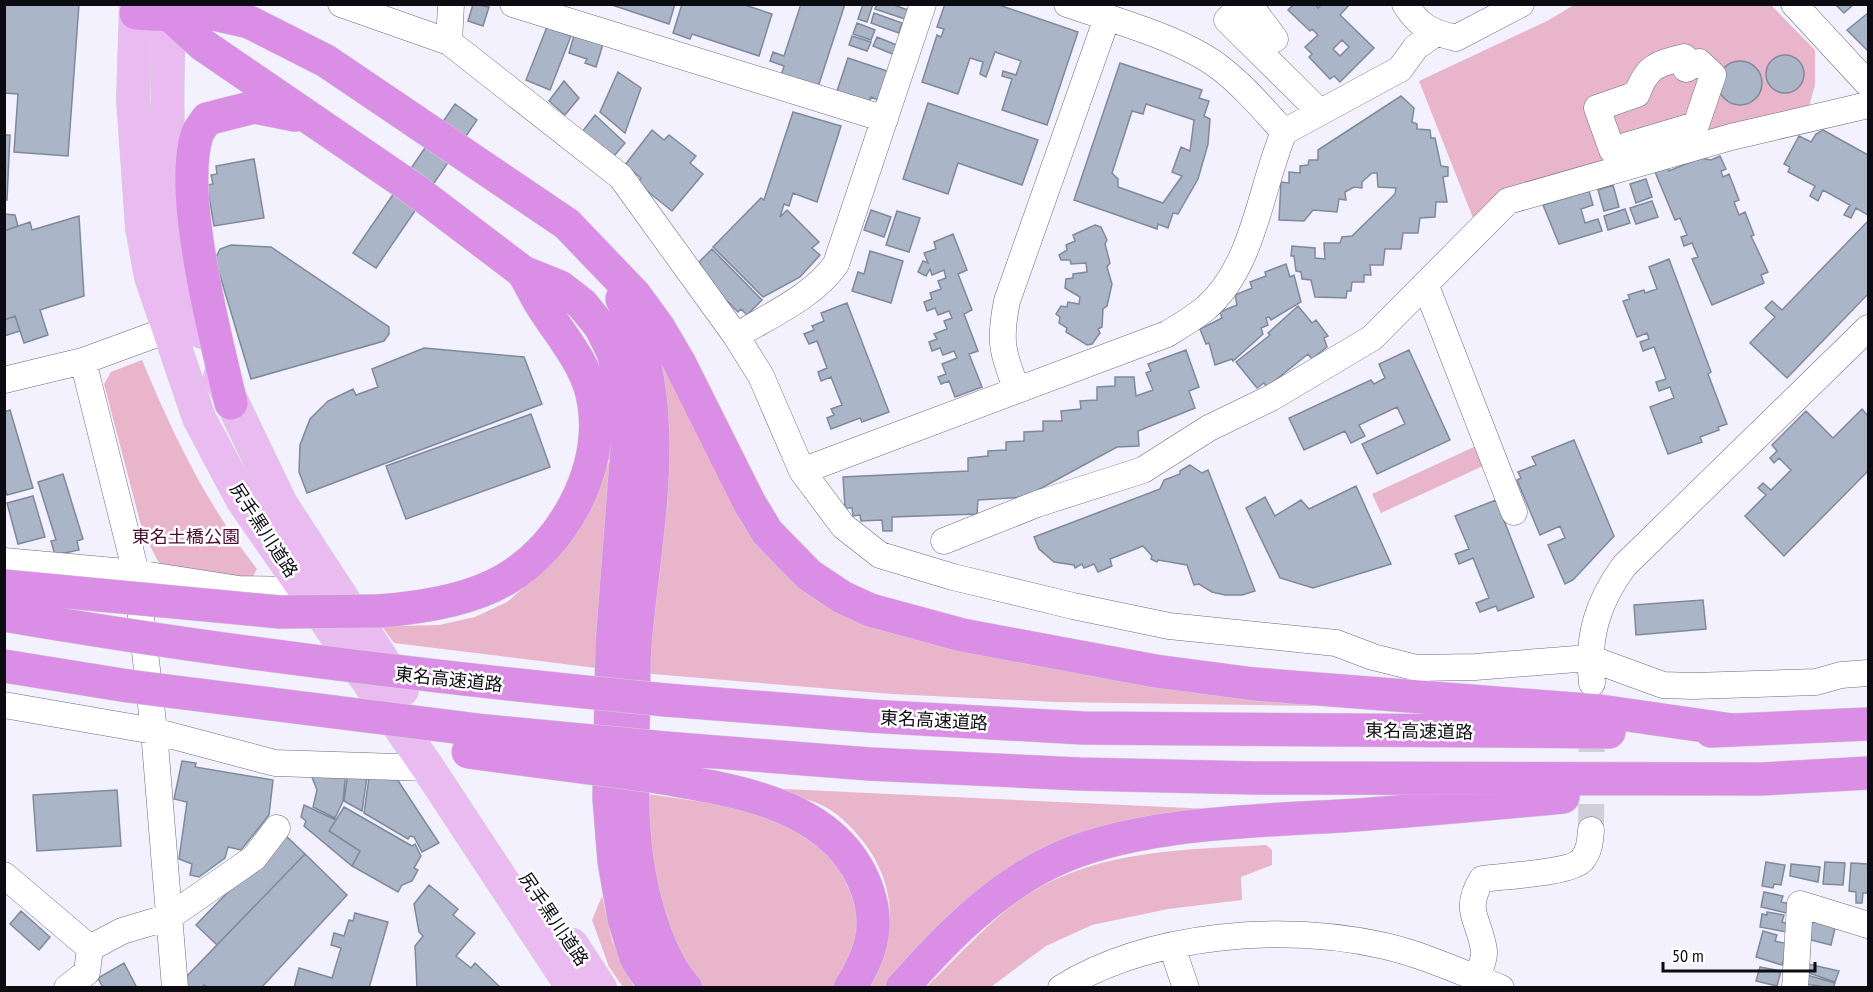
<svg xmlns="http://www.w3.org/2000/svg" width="1873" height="992" viewBox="0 0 1873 992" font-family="'PT Sans Narrow','Noto Sans JP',sans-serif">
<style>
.green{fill:#e9b5ca}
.building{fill:#aab5c8;stroke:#7f899c;stroke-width:1.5;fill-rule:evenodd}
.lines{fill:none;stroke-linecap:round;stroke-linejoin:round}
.minor-tunnel{stroke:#d0cedb;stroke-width:26;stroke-dasharray:26 13;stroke-linecap:butt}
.minor-casing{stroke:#6e6b7f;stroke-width:27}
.major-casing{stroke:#d3d3d4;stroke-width:34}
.highway-casing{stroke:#d3d3d4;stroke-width:34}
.minor{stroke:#fff;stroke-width:26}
.major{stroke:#e9bbf0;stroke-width:33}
.highway{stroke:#db8ee6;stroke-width:33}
.highway-bridge-casing{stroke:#d3d3d4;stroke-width:34;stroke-linecap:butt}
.highway-bridge{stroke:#db8ee6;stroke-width:33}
.labels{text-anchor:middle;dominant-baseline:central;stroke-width:5;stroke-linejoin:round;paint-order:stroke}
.street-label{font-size:18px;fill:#0d0b12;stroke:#fff}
.park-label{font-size:18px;fill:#4b0e2f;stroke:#fff}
</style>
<rect width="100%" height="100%" fill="#f3f1fe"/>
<!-- green -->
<path class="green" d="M1574,5H1771L1815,50V85L1808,110L1473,218L1419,81L1547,21Z
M646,330L804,587L1313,700V706L1056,702L892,694L640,673Z
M142,360C173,435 207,505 257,569L251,580L163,570L143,533L104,384L111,372Z
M1474,447L1483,466L1381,513L1372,494Z
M611,456L596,668L394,643L378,621L396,626L439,625L475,617L507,602L531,581L592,507Z
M760,788L1254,811L1073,847L891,987L865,988C902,938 897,877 855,832C846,821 832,809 819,804C801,796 779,793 760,788Z
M641,793C727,806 828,810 856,909C864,936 852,968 832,987H704C654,938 652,859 641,793Z
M1266,845L1272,850V865L1241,877L1242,900L1168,909L1092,925L1046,946L991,987H926C959,956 989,920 1027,895C1099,849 1184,850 1266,845Z
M602,896L612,941L634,987H623L609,967L592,920Z"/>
<!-- building -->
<path class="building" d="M4,4H79L68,156L14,152L18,94L4,93Z
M473,4L489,7L483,26L468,21Z
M609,4H675L669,24Z
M682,4H742L772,14L759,56L692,34L690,39L673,33Z
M801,4H845L817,90L780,79L784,66L770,61L773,52L784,56Z
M863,4H873L867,22L858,19Z
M877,4H891L908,10L905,19L875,9Z
M945,4H996L1078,32L1047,125L1002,110L1012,79L1002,76L1003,71L1016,75L1021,61L995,52L986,77L980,74L983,62L970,58L958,94L922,82L937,35L941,37L944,29L937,27Z
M1290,4H1315L1318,8L1322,4H1350L1340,15L1374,48L1340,82L1334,76L1330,79L1309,57L1312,54L1305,47L1318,35L1312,29L1310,31L1288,10L1292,6ZM1342,40L1349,47L1340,56L1333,49Z
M1835,4H1853V5L1844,13Z
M874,13L902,23L899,33L871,23Z
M1868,13V51L1847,30Z
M857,23L875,30L871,40L853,34Z
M547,27L571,36L550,90L526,80Z
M574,35L603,44L596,67L585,63L587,59L569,53Z
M852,36L871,42L867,51L849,45Z
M877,37L899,46L895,55L873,46Z
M1766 74a19 19 0 1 1 38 0a19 19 0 1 1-38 0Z
M848,58L890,72L878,100L871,97L868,105L836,94Z
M1718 83a22 22 0 1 1 44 0a22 22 0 1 1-44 0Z
M1120,63L1202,90L1199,98L1209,101L1204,116L1210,119L1208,144L1198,179L1178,214L1173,213L1168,228L1158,224L1157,229L1074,200ZM1146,104L1194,120L1190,151L1181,147L1172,172L1182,176L1163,203L1118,187V179L1112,173L1132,111L1143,114Z
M618,72L641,88L625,133L600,112Z
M564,81L579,98L565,115L549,101Z
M1401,96L1414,108L1412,122L1417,124V129L1430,130L1431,138H1435L1441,166L1448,167V176L1443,177L1447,202H1436L1435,217L1420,218L1418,233H1403L1401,249H1385L1383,265H1370L1371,275H1364V282H1352L1351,291H1347L1346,298L1315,297L1311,280L1302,279L1301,272L1296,271L1294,256H1291L1292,246L1315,248V258L1325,259L1324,243H1340L1342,237L1352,236L1395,194L1396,188L1378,187L1377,173H1372L1362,182V188L1354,187L1345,192L1346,200L1339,199L1337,212L1313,210L1304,221L1279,220L1281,182L1289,183V172L1300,173V166L1308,165L1309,160H1318V150Z
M928,103L1038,140L1022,185L958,163L948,194L903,179Z
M455,104L477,120L376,268L353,253Z
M793,112L841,126L817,202L793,193L789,206L784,204L780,217L787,210L819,242L812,248L820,255L800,277L763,297L713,247L761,198L764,200Z
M595,115L625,143L614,156L582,132Z
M652,130L664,140L669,135L696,156L690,163L703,174L672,211L637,183L641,178L625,165Z
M1823,130L1868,155V215L1856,208L1851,218L1844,215L1850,205L1823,190L1818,201L1810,196L1815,186L1788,172L1790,167L1784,164L1799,136L1811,142L1816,134Z
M4,135H10L7,200H4Z
M1720,156L1726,169L1721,171L1723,177L1729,174L1739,200L1734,202L1739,215L1745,212L1754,235L1751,236L1768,272L1761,275L1764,283L1712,305L1692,259L1698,257L1692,243L1684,246L1681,237L1687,235L1680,218L1675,220L1655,172L1668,167L1669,171L1700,158L1711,160Z
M254,159L264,218L214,226L207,185L213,184L211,175L217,174L216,166Z
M1646,179L1652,197L1636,203L1630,184Z
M1613,185L1619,207L1604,211L1598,190Z
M1589,191L1593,205L1581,209L1585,223L1598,219L1602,231L1559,244L1543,205Z
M1652,201L1658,217L1636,224L1630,208Z
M1625,209L1630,223L1608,230L1604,216Z
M871,210L891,217L884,237L864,230Z
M897,211L920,218L909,252L886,245Z
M4,214L15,215L18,226L4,231Z
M79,216L84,296L40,310L48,335L24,343L15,316L4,320V231L30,222L32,230Z
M1868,221V294L1787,378L1750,343L1775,317L1765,308L1772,301L1782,310Z
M1095,225L1101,227L1107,240L1105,244L1110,263L1107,267L1112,284L1107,306L1103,309L1102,327L1098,329L1100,333L1092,344L1087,345L1066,332L1067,328L1059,323L1060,317L1056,314L1061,306L1067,307L1068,302L1079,304L1080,297L1065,288L1066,279L1073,278V274L1087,272L1086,263L1071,264L1070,260H1061L1059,255L1067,250L1066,245L1075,241L1073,235Z
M953,234L967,270L958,274L972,310L964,314L978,351L969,354L982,387L955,397L949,381L941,384L938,377L946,374L942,364L957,358L954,351L943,355L940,348L932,351L929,342L937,339L934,334L947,329L944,321L952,318L949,311L938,315L935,308L927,311L924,302L932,299L930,293L941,289L938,281L946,278L944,270L932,275L930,269L926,276L918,272L923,261L928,263L924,253L936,249L934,242Z
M231,245L271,247L389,327V334L384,341L251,379L215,259L220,249Z
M712,249L762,300L747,315L741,309L738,312L715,289L699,262Z
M870,251L903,261L891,303L852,291L858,272L864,274Z
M1669,259L1711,372L1708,374L1727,424L1718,427L1719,430L1700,437L1702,442L1668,454L1650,407L1674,398L1670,387L1659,391L1656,382L1666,379L1654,347L1643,351L1640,342L1649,339L1647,333L1637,337L1623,301L1630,299L1628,295L1644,290L1645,293L1657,289L1649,267Z
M1286,264L1290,277L1294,275L1301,302L1271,320L1269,317L1266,318L1268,325L1261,328L1263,334L1233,361L1232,359L1215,365L1209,343L1206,344L1200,329L1222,318L1220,312L1237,305L1235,295L1252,288L1250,282L1266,276L1265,272Z
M847,303L889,412L862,422L860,418L831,429L827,418L834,415L831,409L842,405L831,377L821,381L818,372L827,368L817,341L809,344L804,334L814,330L812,326L824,321L821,313Z
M1298,306L1312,323L1316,320L1328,336L1324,338L1327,347L1312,359L1308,354L1267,387L1264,383L1257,388L1236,362L1270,335L1268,333Z
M15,316L20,331L4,336V320Z
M424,348L524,357L542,404L307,493L299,472L300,445L310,419L328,401L353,389L356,395L378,387L372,369Z
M1186,350L1199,387L1189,391L1195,408L1138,431L1139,446L1117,447L1025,497L978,500L977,514L892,517V531H883L882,520L861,521L860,515L853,516L852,508H845L843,477L968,471V458L988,456V451L1006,450V442L1024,441V432L1043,431V421H1062L1061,411L1081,409L1080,401L1097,400V387L1115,386V377H1134L1136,396L1153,390L1146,373L1151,371L1148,364Z
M1409,350L1450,440L1377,474L1362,444L1405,424L1397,407L1359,425L1365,436L1351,443L1345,431L1304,450L1289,418L1371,380L1374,384L1385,378L1379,364Z
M1862,409L1868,416V471L1784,556L1745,516L1766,495L1758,488L1763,483L1771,490L1791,470L1779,458L1774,463L1770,458L1777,451L1772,445L1806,411L1833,438Z
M10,410L33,488L7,495L4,485V412Z
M531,414L550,467L406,519L386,466Z
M1574,440L1614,536L1573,580L1565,584L1548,545L1565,538L1560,526L1540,535L1517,480L1521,478L1518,472L1536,465L1532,457Z
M1190,465L1202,473L1208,470L1255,591L1242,595H1225L1212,592L1199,584L1194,585L1187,565L1158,560L1157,562L1151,559L1152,556L1143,546L1110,559L1112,566L1098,572L1094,564L1084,568L1082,564L1075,568L1074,565L1054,562L1039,549L1034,537L1160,489L1164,480L1180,474V471Z
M63,474L83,539L77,541L79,550L55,555L51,541L56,540L38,482Z
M1356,486L1391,564L1313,588L1280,578L1246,508L1265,497L1275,516L1301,500L1309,509Z
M33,496L45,537L18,544L7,503Z
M1496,500L1534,597L1498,611L1496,606L1480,612L1476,603L1489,598L1473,558L1459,564L1455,554L1469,549L1455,516Z
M1703,600L1706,629L1636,635L1634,605Z
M182,761L196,763L195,767L273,780L269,815L241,850L228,847L225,858L199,877L190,875L192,864L179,859L187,802L174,799Z
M308,767L346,771L343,801L335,818L313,807L317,790Z
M370,771L393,773L439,843L422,852L414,837L410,836L408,839L364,813Z
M348,773L367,777L362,811L344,801Z
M117,790L121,846L37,851L33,795Z
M304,805L336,820L329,831L360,851L352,866L304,826L306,821L301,817Z
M344,807L412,846L415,844L421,856L414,868L418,870L412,881L402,885L398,892L352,866L360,851L329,831Z
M284,834L305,854L217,945L196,925Z
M305,854L347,895L261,988H209L204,985L203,988H187L186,977Z
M1766,862L1785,865L1781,885L1774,884L1773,888L1762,886Z
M1825,862L1845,863L1843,885L1823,884Z
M1851,863L1868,864V893H1863L1862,903H1856V892L1849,891Z
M1791,864L1820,867L1818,882L1790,876Z
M429,885L458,909L453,915L475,933L456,956L471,968L475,963L501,988H417L415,946L423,936L419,932L414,904Z
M1764,892L1783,896L1781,902L1790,904L1787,913L1761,907Z
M21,911L50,937L39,950L10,924Z
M1767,912L1784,915L1782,922L1788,924L1786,932L1760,927L1762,914L1767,915Z
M355,913L388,922L369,988H294L299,968L332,978L341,948L331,945L334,933L344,936L349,920L353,921Z
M1812,918L1836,924L1831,945L1807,939Z
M1763,931L1777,935L1775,941L1788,944L1782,965L1756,957Z
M124,963L137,988H103L98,978Z
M1808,964L1839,971L1835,982L1806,972Z
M1760,967L1781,971L1777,986L1756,981Z
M1807,975L1835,983L1833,988L1804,984Z"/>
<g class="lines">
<!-- minor-tunnel -->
<path class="minor-tunnel" d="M1591,830L1592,713"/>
<!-- minor casing -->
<g class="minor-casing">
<path id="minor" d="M341,4L449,42L621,177L736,336L761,376L802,471L843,526L880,555L953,577L1073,606L1169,626L1336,643L1373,657L1417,668L1475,667L1589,658L1663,685L1693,686L1816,682L1841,675L1868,673
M513,4L885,119
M1067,4C1113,20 1181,38 1219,67C1243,85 1264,110 1284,132
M1243,4L1227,20L1319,111
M1249,4L1275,39
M1405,4C1419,26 1430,32 1456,38L1521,4
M1794,4L1868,84
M449,42L451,4
M1684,57L1686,69L1699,62L1713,75L1696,125L1612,150L1597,108L1637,94C1647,66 1657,64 1684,57Z
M1426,286L1514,512
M736,336C770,315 813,297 836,264L923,4
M83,361L136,573L154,731L175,988
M4,380L83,361L184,324
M1017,390C1002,352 999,341 1007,301L1107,18
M802,471L1167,334C1180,326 1194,318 1206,308C1254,266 1260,189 1284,132L1400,69L1416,47L1436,33
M944,541L1037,504L1143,470L1209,428L1271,398L1372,338L1508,201L1731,137L1868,105
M4,561L136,573L239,589L303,590
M1592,683C1587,637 1597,603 1624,566L1868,328
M4,705L154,731L275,763L428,768
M4,875L90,948
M1172,947L1186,988
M90,948L122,931L169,917L254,858L277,828
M1477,979C1479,971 1485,959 1484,951C1480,919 1462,912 1482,879C1503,876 1571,873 1582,860C1590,850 1590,841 1591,830
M67,988L87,972L90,948
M1061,988C1151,933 1283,923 1385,946C1424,955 1463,973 1501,988
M1795,988L1800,904L1868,925"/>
</g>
<!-- major casing -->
<g class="major-casing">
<path id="major" d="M136,4L133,100L142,228L151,277L199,418L242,499L428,768L573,988
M170,4C165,112 163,230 202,332
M220,377L281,504L402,690
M572,945L600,988"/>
</g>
<!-- highway casing -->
<g class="highway-casing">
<path id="highway" d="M136,13L170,15L195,10L249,22L326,61L567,224L635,295L659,328L679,362L749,502L767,532L809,575L842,597L870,610L962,635L1155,671L1254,684L1600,711L1732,730
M170,15L203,45L415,190L523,272L560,287L582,304L600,326L613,352L623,389L628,436L612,645L609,798L614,861L624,919L636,958L656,988
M622,299C676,408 645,528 635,644C633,672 634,702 633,730C632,791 630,852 648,911C656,938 667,968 686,988
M231,403C216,339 178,195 197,135C199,129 204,124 207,119L254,107L295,115
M379,611C419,608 471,600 506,579C563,545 604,471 594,404C589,368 565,341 546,312C537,300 531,285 523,272
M4,666L128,686
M666,700L869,716L1083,728L1609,732
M1711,731L1868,724
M665,748L869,764L1079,774L1255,778L1762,779L1868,773
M658,777C737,791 839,804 868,892C880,929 870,956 850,988
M902,988C945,939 992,891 1051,862C1130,823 1253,821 1341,816C1415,811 1489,804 1563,797"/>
</g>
<!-- minor -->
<use href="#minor" class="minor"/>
<!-- major -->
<use href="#major" class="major"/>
<!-- highway -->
<use href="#highway" class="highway"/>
<!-- highway-bridge casing -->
<g class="highway-bridge-casing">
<path id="highway-bridge" d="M4,586L280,612L379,611
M4,615C224,653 445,679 666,700
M128,686L486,731L665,748
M468,752L658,777"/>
</g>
<!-- highway-bridge -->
<use href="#highway-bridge" class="highway-bridge"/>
</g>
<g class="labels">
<!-- street labels -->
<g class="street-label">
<text transform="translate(264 530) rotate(57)">尻手黒川道路</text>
<text transform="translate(449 679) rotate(6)">東名高速道路</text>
<text transform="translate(934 720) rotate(3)">東名高速道路</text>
<text transform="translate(1419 731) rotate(1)">東名高速道路</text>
<text transform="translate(554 919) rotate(56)">尻手黒川道路</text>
</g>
<!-- park labels -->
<g class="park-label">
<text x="186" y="536">東名土橋公園</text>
</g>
</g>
<!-- border -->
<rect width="1873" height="992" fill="none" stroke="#0d0b12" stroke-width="12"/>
<!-- scale -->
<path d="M1663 962v9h152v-9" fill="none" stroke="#0d0b12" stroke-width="3"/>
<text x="1672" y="962" font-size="18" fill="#0d0b12" stroke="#ffffff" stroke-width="4.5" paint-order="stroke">50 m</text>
</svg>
